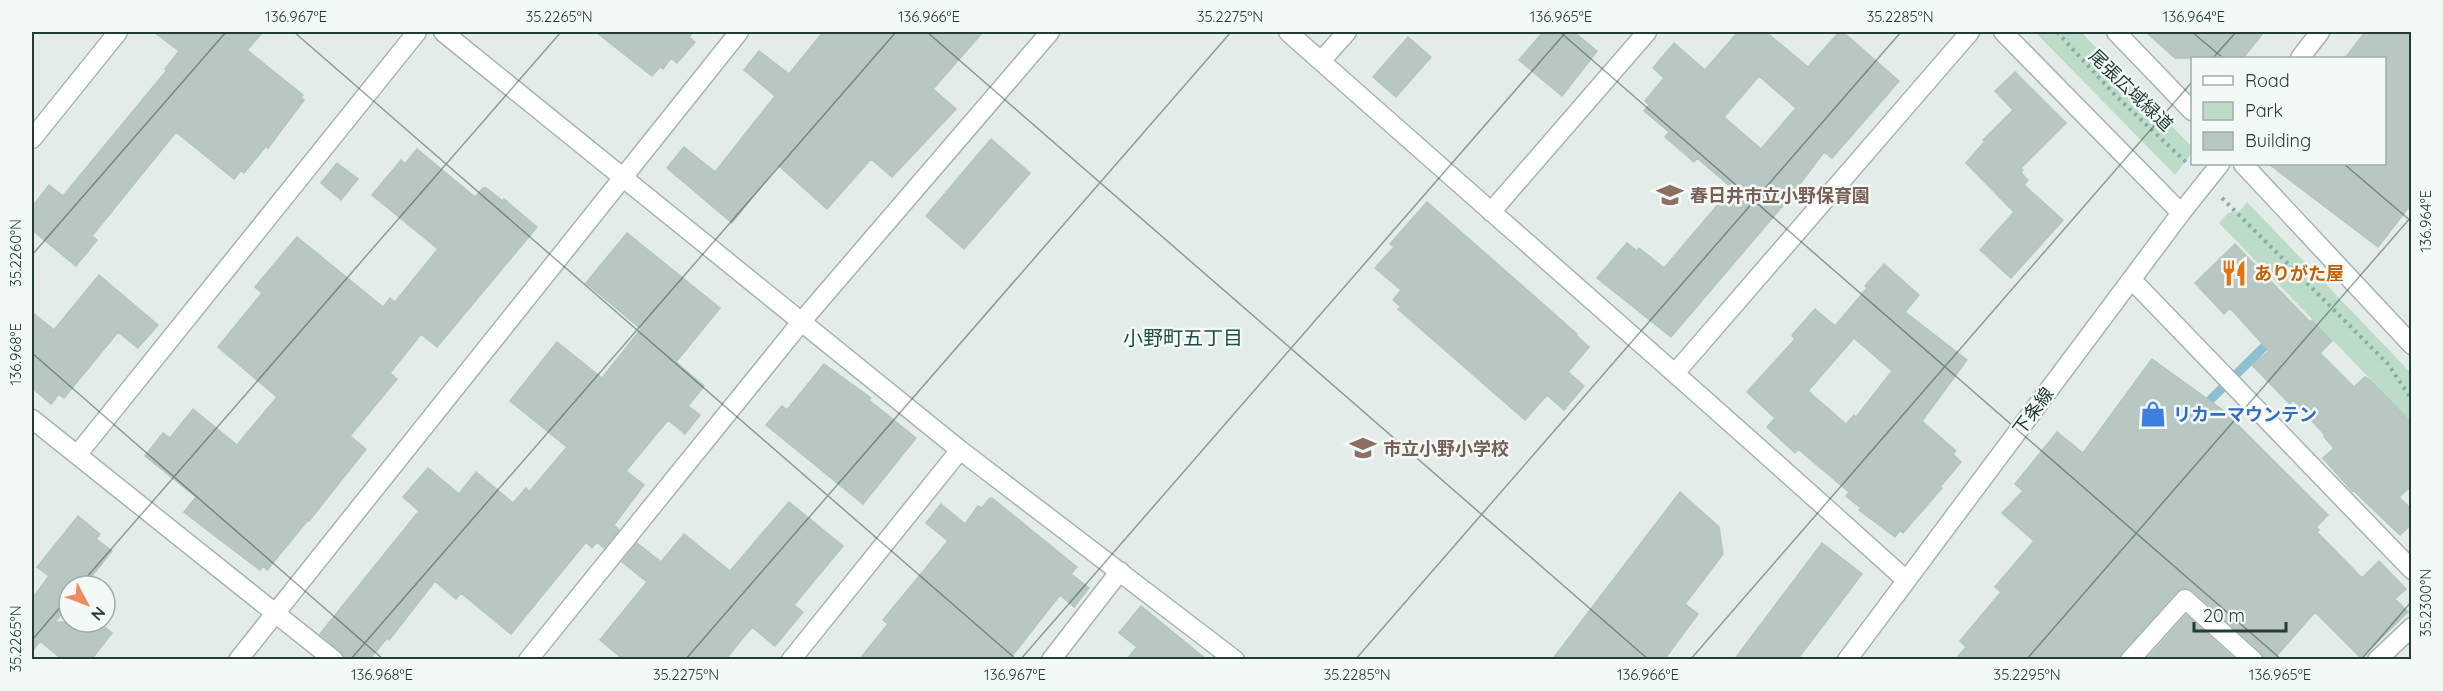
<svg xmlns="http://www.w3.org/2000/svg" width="2443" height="691" viewBox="0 0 2443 691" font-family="Quicksand,'Noto Sans JP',sans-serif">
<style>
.green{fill:#bddcc7}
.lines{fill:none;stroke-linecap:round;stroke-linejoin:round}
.stream{stroke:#8dbfce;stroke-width:9}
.building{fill:#b8c7c2;stroke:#b5c5c0;stroke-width:1.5;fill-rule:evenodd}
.minor-casing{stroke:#a6b4af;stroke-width:21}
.tertiary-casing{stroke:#a6b4af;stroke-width:21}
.path{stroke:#85aea4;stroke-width:4;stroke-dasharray:3 4.5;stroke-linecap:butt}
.minor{stroke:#fff;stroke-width:18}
.tertiary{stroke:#fff;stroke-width:18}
.ticks{fill:none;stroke:#233c37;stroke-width:1.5;stroke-opacity:0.45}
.labels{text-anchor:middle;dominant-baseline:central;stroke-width:5;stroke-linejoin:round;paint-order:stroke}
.street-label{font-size:18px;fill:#233c37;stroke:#f3f9f6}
.education-label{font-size:18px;font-weight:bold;fill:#785e54;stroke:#f3f9f6;text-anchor:start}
.food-label{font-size:18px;font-weight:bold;fill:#c56008;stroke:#f3f9f6;text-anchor:start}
.shop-label{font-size:18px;font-weight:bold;fill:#366cbe;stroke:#f3f9f6;text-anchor:start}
.neighbourhood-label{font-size:20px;fill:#204d46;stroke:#f3f9f6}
.neatline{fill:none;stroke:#233c37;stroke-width:2}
.ticks-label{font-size:15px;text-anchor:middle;fill:#233c37}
</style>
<rect width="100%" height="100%" fill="#e3ece8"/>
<!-- green -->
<path class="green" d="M2035,32H2081L2192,147V153L2175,175Z
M2247,202L2411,373V421L2219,223L2228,213L2240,211Z"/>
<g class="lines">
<!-- stream -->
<path class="stream" d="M2201,409L2272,339"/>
</g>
<!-- building -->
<path class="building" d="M154,32H263L247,50L303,95L301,97L304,100L268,148L266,146L244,173L241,170L234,179L176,132L92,236L97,240L76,266L32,230V207L49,185L63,196L167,70L165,69L179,51Z
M596,32H693L689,37L695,42L677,63L671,58L663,69L660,67L652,76Z
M823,32H983L933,89L956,109L892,177L871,159L827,209L778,165L732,223L667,168L684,147L715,172L775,96L744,70L759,51L789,74Z
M1543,32H1574L1597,51L1562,96L1519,60Z
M1738,32H1766L1808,67L1839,32H1843L1899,81L1832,158L1824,152L1791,196L1671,337L1597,278L1627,243L1637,251L1639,248L1664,268L1732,188L1697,158L1694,162L1665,137L1669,132L1644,111L1649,105L1645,101L1664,78L1653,68L1674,43L1705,70ZM1759,76L1796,108L1761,149L1724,117Z
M2146,32H2264L2243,58H2175Z
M2365,32H2412V203L2378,247L2269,164H2385V58H2345Z
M1408,37L1431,57L1396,97L1373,77Z
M2015,72L2066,123L2021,168L2023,170L2021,173L2028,180L2024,185L2063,220L2011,278L1980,250L2014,212L1966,163L1985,141L1983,140L2013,110L1995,91Z
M991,139L1030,173L964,249L926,216Z
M417,149L475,197L483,188H486L503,201L504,199L537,227L437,347L421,334L390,373L397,379L350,436L366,449L309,521L308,520L267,570L264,566L260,570L184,512L196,497L145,456L163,433L170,438L193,409L237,445L277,397L218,347L262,293L255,287L297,237L383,307L390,298L395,302L438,249L372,195L401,160L405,164Z
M337,163L358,179L341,200L321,183Z
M1427,202L1577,334L1576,335L1589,347L1568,372L1584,386L1564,410L1547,395L1525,420L1398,309L1401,307L1393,300L1401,290L1375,268L1394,247L1390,244Z
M627,233L720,308L676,362L704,386L688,406L700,415L685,434L668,420L626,471L644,485L614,525L619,530L604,548L597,542L592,548L586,542L511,634L461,593L456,599L435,581L389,640L387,638L369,660H345L341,652L320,634L419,511L403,497L428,468L459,494L476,472L513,503L526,488L529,492L567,447L510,401L557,342L602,378L641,329L586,283Z
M2235,244L2310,322L2312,320L2332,341L2320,353L2354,387L2365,377L2370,380L2412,423V485L2399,497L2412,510V524L2400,535L2353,490L2352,491L2323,458L2334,448L2324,437L2325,435L2293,400L2290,404L2252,365L2269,351L2230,308L2224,314L2195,283Z
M1884,264L1919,295L1905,312L1967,360L1922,421L1956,451L1953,454L1961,462L1940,487L1942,488L1903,533L1900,530L1895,537L1859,510L1861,508L1846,496L1849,492L1798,449L1795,453L1767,427L1775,418L1747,392L1795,339L1792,336L1793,334L1815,309L1835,326L1867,288L1865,286ZM1854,338L1892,371L1856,417L1854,415L1846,424L1808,391Z
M99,275L158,325L138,348L118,332L64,398L59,394L51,404L32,388V312L54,330Z
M2152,359L2224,411L2328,515L2316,527L2319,530L2317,532L2362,578L2379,561L2406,589L2395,599L2408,612L2361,658L2315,612L2273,660H2264L2261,652L2193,591L2187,588L2177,591L2122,652L2119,660H1955L1966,647L1960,641L2001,592L1995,587L2034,541L2002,513L2023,491L2015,484L2057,432L2083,453Z
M824,364L871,398L869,400L916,438L863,504L766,425L782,406L787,410Z
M1680,492L1719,527L1723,554L1685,604L1698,614L1664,660H1552Z
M992,498L1077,567L1071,574L1089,588L1074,607L1060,595L1009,660H859L888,624L883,620L948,541L926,523L941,504L965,524L978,506L982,508L989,499Z
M789,502L843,546L794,605L803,612L775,646L752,627L725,660H624L600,640L647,582L622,562L637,543L661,562L684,534L730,571Z
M78,516L100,534L96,539L112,551L84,586H69V605L55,622H98L112,633L91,660H63L40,641L32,652V599L49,576L37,567Z
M1822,543L1862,574L1797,660H1734Z
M1141,606L1207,660H1126L1137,647L1119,633Z
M2186,615L2236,660H2146Z"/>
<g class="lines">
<!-- minor casing -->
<g class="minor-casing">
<path id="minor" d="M443,32L960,450L1235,660
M1288,32C1494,215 1702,395 1906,580
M2003,32L2181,213
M2116,32L2192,111
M1321,61L1347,32
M32,139L118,32
M2243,164L2412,345
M1491,212L1647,32
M2132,280L2412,570
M1676,372L1970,32
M32,419L334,660
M77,455L417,32
M528,660L802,321L1050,32
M791,660L960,450
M1051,660L1120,571
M2130,660L2185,599L2253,660
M2377,660L2412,627"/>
</g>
<!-- tertiary casing -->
<g class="tertiary-casing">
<path id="tertiary" d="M2300,58L2320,32
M238,660L739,32
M1847,660L2181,213L2220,164"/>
</g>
<!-- path -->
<path class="path" d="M2057,32L2116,96L2189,165
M2222,198L2388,364L2412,400"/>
<!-- minor -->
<use href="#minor" class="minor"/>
<!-- tertiary -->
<use href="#tertiary" class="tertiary"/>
</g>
<!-- ticks -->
<path class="ticks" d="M294,32L1017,660M927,32L1649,660M1560,32L2282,660M2192,32L2223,58M2213,58L2236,32M2344,164L2412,222M32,255L226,32M32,353L384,660M79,586L561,32M32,640L69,597M350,660L896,32M685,660L1231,32M1020,660L1566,32M1355,660L1901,32M1690,660L2192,82M2026,660L2412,216M2361,660L2412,601"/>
<!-- icons -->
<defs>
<g id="school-bare" transform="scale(2.07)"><path d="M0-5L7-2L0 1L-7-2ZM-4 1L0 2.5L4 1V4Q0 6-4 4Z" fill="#8d6e63" stroke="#f3f9f6" stroke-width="2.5" paint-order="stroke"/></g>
<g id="restaurant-bare" transform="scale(2.07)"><path d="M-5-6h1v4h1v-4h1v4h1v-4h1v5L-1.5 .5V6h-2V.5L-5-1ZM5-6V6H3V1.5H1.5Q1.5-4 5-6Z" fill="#e8710a" stroke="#f3f9f6" stroke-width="2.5" paint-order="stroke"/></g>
<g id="shop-bare" transform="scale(2.07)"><path d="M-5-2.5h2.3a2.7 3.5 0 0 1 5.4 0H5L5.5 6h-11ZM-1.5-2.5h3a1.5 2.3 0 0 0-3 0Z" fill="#3f7fe0" stroke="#f3f9f6" stroke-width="2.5" paint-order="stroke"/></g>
</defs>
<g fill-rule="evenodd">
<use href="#school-bare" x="1670" y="195"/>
<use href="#restaurant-bare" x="2234" y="273"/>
<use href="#shop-bare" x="2153" y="414"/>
<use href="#school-bare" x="1363" y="448"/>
</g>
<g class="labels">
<!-- street labels -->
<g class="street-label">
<text transform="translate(2131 90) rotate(44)">尾張広域緑道</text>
<text transform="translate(2033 411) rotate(-53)">下条線</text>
</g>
<!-- education labels -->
<g class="education-label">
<text x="1690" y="195">春日井市立小野保育園</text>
<text x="1383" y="448">市立小野小学校</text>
</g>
<!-- food labels -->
<g class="food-label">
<text x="2254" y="273">ありがた屋</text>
</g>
<!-- shop labels -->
<g class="shop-label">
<text x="2173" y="414">リカーマウンテン</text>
</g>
<!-- neighbourhood labels -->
<g class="neighbourhood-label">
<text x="1183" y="337">小野町五丁目</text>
</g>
</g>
<!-- border -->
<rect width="2443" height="691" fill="none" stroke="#f3f9f6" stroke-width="66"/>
<!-- legend -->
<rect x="2191" y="57" width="195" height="108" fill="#f3f9f6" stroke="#a0adaa" stroke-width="1.5"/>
<rect x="2203" y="76" width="30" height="9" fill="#ffffff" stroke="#a0adaa" stroke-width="1.5"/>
<text x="2245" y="87" font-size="18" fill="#233c37">Road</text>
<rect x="2203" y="102" width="30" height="18" fill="#bddcc7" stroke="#a0adaa" stroke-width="1.5"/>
<text x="2245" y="117" font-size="18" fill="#233c37">Park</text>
<rect x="2203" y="132" width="30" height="18" fill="#b8c7c2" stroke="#a0adaa" stroke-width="1.5"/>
<text x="2245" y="147" font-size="18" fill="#233c37">Building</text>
<!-- north arrow -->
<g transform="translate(87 604) rotate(131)"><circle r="28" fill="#f3f9f6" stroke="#a0adaa" stroke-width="1.5"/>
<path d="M0-4.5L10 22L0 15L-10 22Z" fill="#eb8d61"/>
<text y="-9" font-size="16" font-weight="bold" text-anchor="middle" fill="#233c37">N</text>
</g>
<!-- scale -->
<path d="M2194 622v9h92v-9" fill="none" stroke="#233c37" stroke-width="3"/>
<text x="2203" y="622" font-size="18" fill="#233c37" stroke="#f3f9f6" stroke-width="4.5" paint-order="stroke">20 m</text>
<rect x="33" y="33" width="2377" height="625" class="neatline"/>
<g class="ticks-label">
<text x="296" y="22">136.967°E</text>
<text x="559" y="22">35.2265°N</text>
<text x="929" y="22">136.966°E</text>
<text x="1230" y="22">35.2275°N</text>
<text x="1561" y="22">136.965°E</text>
<text x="1900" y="22">35.2285°N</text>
<text x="2194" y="22">136.964°E</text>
<text transform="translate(2426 221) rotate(-90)" y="5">136.964°E</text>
<text transform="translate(16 253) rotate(-90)" y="5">35.2260°N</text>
<text transform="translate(16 354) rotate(-90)" y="5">136.968°E</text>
<text transform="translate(2426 603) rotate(-90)" y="5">35.2300°N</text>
<text transform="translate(16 639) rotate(-90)" y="5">35.2265°N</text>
<text x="382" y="680">136.968°E</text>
<text x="686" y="680">35.2275°N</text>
<text x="1015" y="680">136.967°E</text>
<text x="1357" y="680">35.2285°N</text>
<text x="1648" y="680">136.966°E</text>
<text x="2027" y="680">35.2295°N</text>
<text x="2280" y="680">136.965°E</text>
</g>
</svg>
